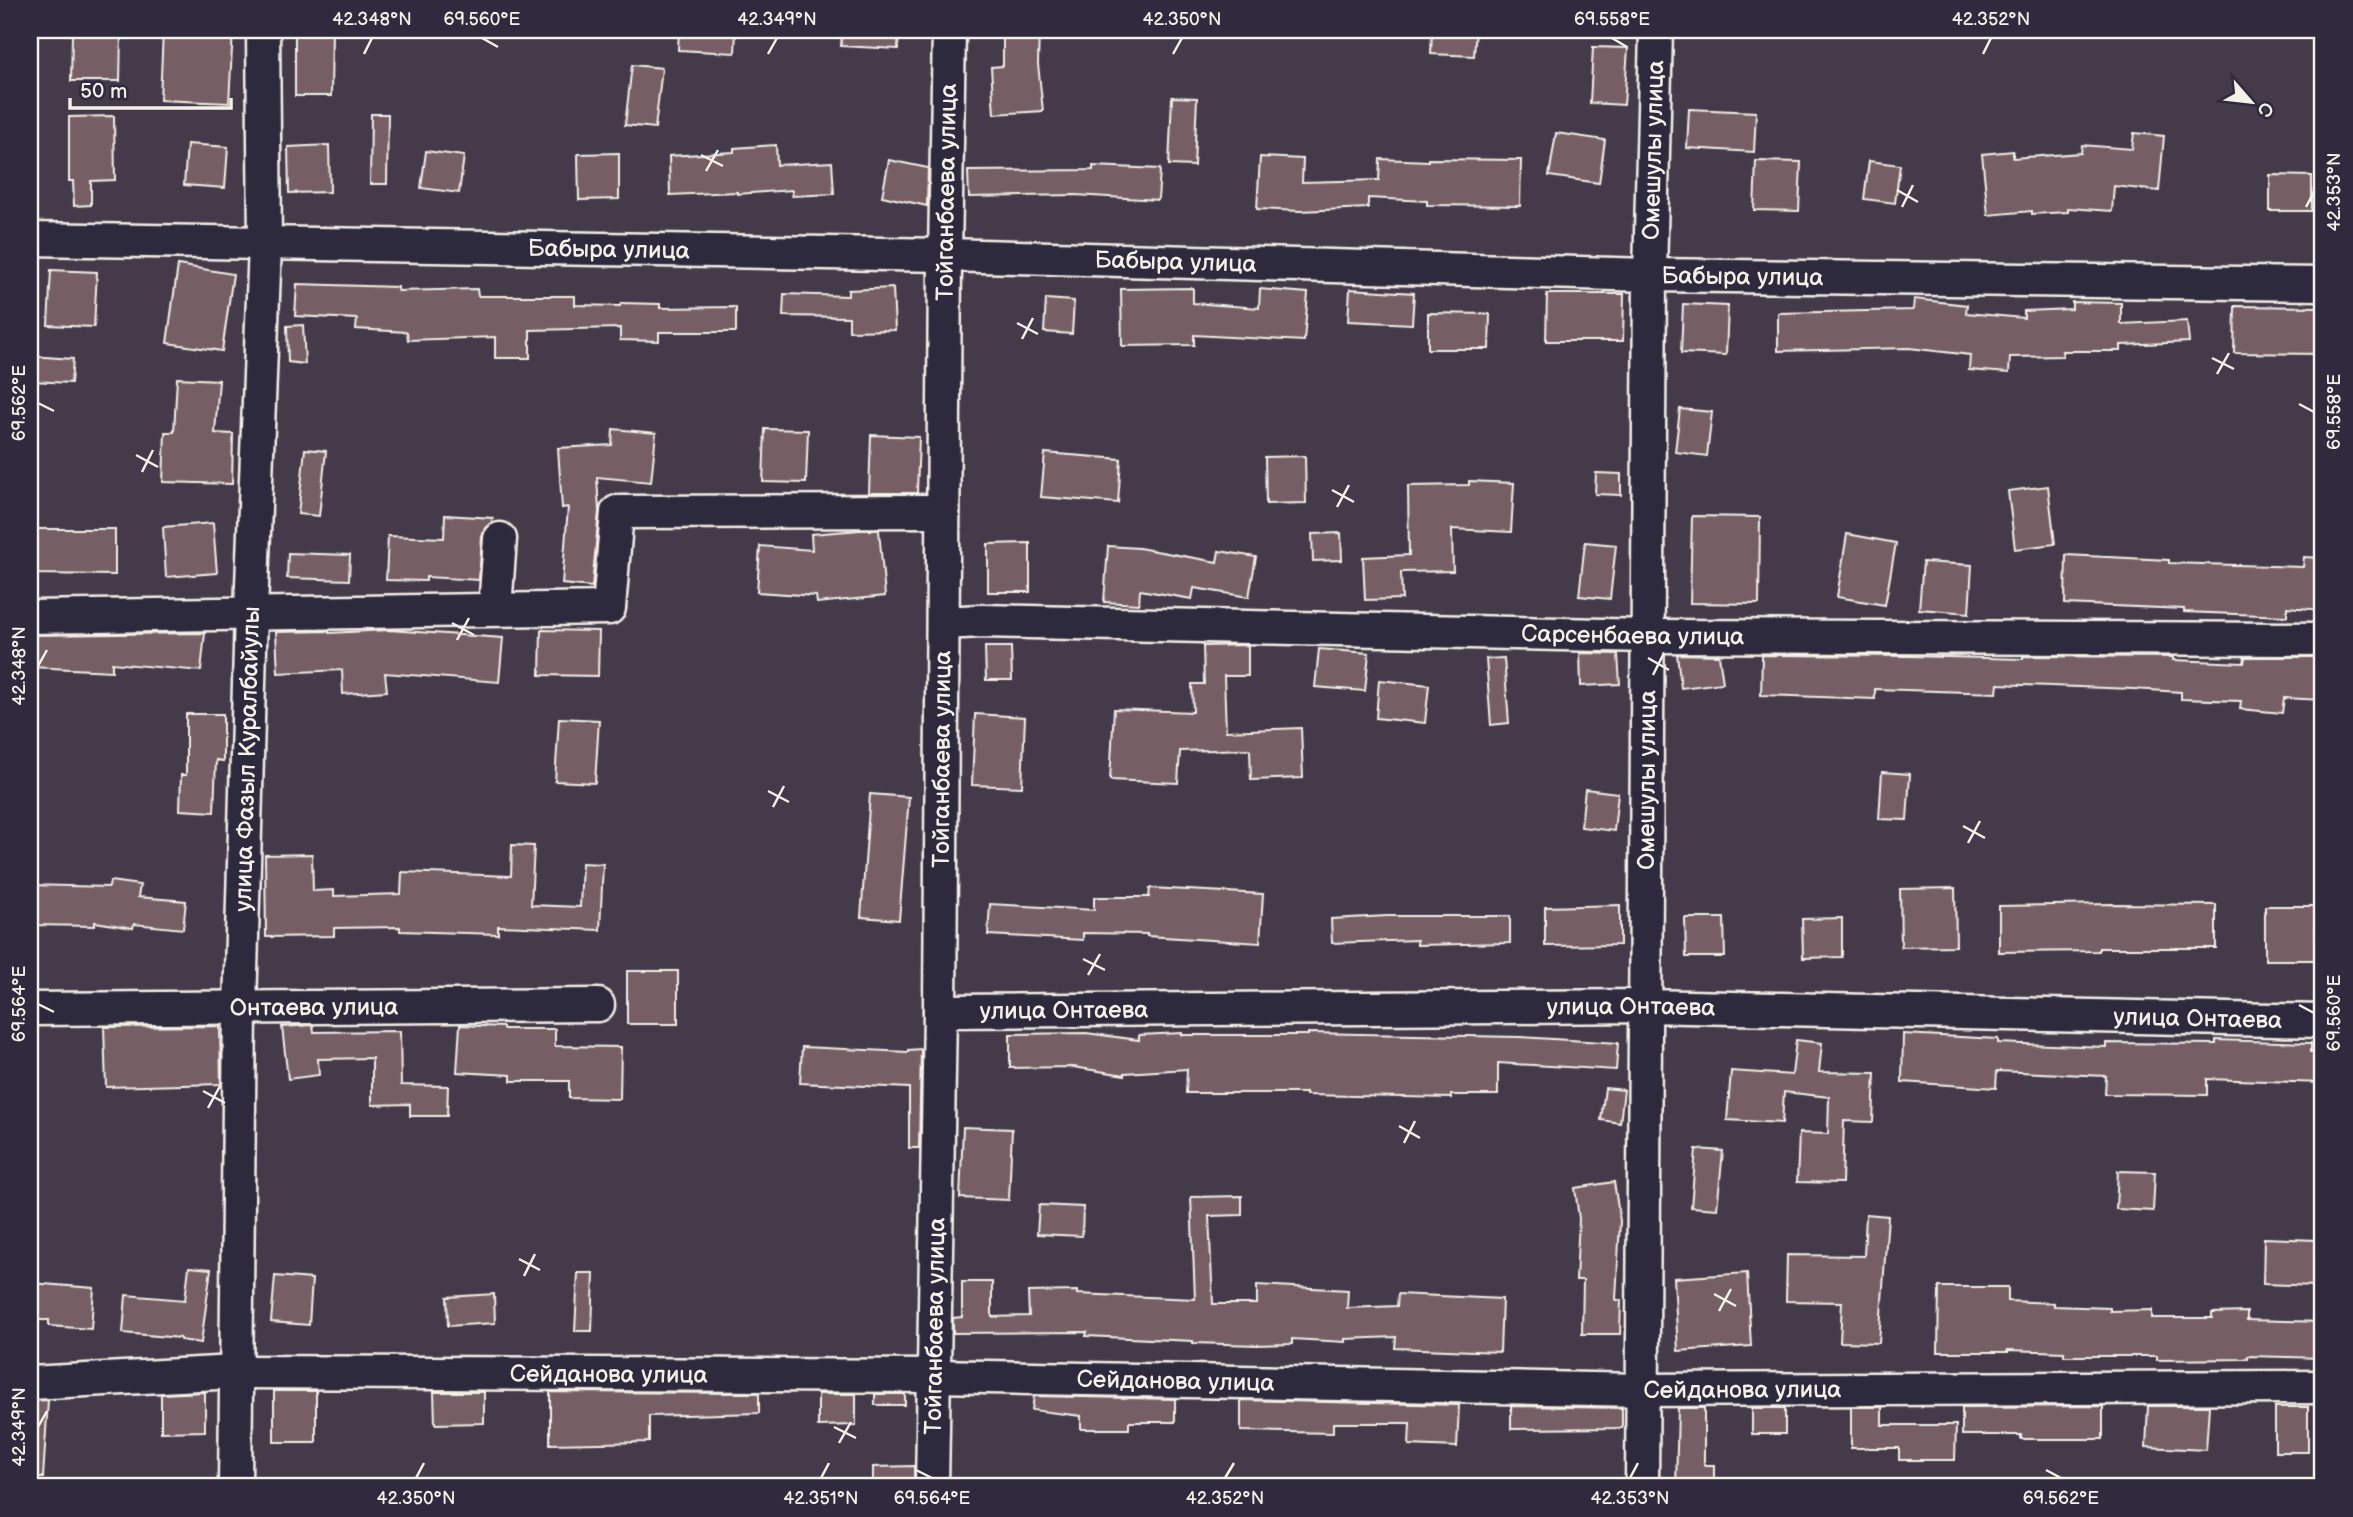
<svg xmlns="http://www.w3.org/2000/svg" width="2353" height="1517" viewBox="0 0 2353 1517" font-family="'Balsamiq Sans',sans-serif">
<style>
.building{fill:#755e65;stroke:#f4f1e8;stroke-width:2}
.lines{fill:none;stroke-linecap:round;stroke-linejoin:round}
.minor-casing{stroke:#f4f1e8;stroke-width:37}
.minor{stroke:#2f2a3d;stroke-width:32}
.ticks{fill:none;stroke:#f4f1e8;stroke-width:2.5}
.labels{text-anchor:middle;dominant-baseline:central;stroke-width:5;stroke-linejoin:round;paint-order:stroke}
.street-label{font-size:24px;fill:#f4f1e8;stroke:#2f2a3d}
.neatline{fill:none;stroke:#f4f1e8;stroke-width:2.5}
.ticks-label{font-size:18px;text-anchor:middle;fill:#f4f1e8}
</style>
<rect width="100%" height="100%" fill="#443a49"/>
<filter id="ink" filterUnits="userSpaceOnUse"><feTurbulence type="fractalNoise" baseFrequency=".0143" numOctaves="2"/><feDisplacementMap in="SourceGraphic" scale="14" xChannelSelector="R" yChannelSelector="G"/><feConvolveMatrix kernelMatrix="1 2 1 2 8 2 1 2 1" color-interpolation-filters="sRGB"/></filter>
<g filter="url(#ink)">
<!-- building -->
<path class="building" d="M163,30H233L229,103L160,100Z
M295,30H332L331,96H295Z
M679,30H736L735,53L678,50Z
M842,30H899L898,49L841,46Z
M1003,30H1039L1038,64L1043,111L994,114L991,67L1003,66Z
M1432,30H1476L1474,56L1431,54Z
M72,34H121L120,81H71Z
M1593,47L1628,48L1624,105L1590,103Z
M632,65L662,68L655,128L625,125Z
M1172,97L1197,98L1194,166L1169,165Z
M1689,109L1756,112L1754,152L1687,148Z
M371,114H388L387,184H370Z
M114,116L115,180L91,181V205L74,206L73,181H69V117Z
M1556,133L1605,140L1599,183L1549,176Z
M2134,133L2164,136L2159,191L2114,186L2112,211L2068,208V212L2032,214V211L1988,215L1982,154L2013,151V158L2081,153L2082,145L2132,149Z
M187,144L228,147L225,188L184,185Z
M329,145L330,192L289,193L288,147Z
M776,145L777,165L832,162L834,194L792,196V190L737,194V192L670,195L669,156L734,152V148Z
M426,151L464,156L459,193L421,188Z
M619,153V199L579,200L578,154Z
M1260,157L1303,159L1302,182L1379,180L1380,159L1428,161V159L1521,160L1520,206L1427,205V201L1368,198V208L1300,211L1257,209Z
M889,160L928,168L927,206L882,196Z
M1756,161L1801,162L1799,211L1754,210Z
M1869,161L1900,165L1895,203L1864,199Z
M1093,166L1160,169L1158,200L1075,195L969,197L968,171L1093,170Z
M2270,175L2312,176V211H2270Z
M178,265L233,274L222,351L167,343Z
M51,270L97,272L94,327L48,325Z
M297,284L398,287V291L477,289L478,296H575V305L620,306L621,303L660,304V308L736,307V332H659V341L620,340V328L530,330V358H495V337L408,340L407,332L356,329L357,319L295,316Z
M893,288L895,330L849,331V317L783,316L784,294L848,296V290Z
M1193,288V303L1259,308L1260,289L1308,293L1304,341L1194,335V345L1122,346L1121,289Z
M1350,289L1414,293L1412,324L1348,321Z
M1547,294H1624L1623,341H1546Z
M1046,299L1074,301L1072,334L1044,332Z
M1914,299L1967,305L1966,313L2024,318V311L2072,309V302L2121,303V324L2187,321L2189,342L2121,345V351H2062L2063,356L2010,357L2009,373L1969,370L1970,355L1909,348L1778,351V313L1913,310Z
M1683,304L1728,306L1726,355L1681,353Z
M2235,306L2323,307V354L2234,353Z
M1428,313L1490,314L1489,349H1428Z
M303,325L305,364L288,362L287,326Z
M30,356L73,359L71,383L30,381Z
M177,378L219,380L215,433L233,434L232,484L163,482L165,432H174Z
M1680,409L1712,412L1707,456L1675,452Z
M613,429L656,433L651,482L597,477L599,511L592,587L562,584L568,507L562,508L558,448L612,445Z
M765,429L808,430L806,483L763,482Z
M871,435L919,437L917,493H869Z
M305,449L326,451L319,516L298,514Z
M1045,453L1121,459L1118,503L1041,497Z
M1305,456L1306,503L1266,504L1265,457Z
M1596,473L1621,474V495L1595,494Z
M1469,481L1514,483L1511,532L1452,529L1453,571L1401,572L1402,599L1365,600L1363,557L1409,555L1408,486L1469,485Z
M2048,486L2055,544L2015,549L2008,491Z
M445,515L493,518L492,522L485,528L482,537L479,580L426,577V581L386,580L388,536L444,538Z
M1692,516L1760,517L1759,604L1690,603Z
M213,523L217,573L166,577L163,527Z
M30,529H115V575L30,574Z
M860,530H879L885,596L817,603L816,596L757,592L760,546L812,550L811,534Z
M1341,533L1342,560L1313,561L1312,534Z
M1847,534L1896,543L1885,605L1837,597Z
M1585,542L1616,545L1610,599L1579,596Z
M1030,543V592H988V544Z
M1108,546L1139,548L1217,562L1219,551L1256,557L1249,597L1194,588L1192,599L1140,590L1139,604L1104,602Z
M288,553L350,555L349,580L287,578Z
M2066,555L2169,560V563L2303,567L2304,557L2323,558V610L2287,607V616L2184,612V609L2065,604Z
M1923,562L1972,565L1969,613L1919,609Z
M389,630L503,638L499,682L385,673L387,691L343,694L342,670L278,673L276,632L329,631V633Z
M541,630L599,631L598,676L540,675Z
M205,633L201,671L112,663V671L30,667V635Z
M1248,645V676H1224L1226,731L1301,728L1303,778L1251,780L1250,749L1180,751L1178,783L1110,780L1114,709L1193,712L1192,684H1204L1203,646Z
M985,647H1011L1012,680H986Z
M1319,649L1369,653L1365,691L1315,687Z
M1580,653L1618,654L1620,684L1581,686Z
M1677,654L1719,655L1723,683L1681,688Z
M1762,655L1909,656L2023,659V656L2173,657V660L2244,663L2245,657H2323V700L2284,698L2282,713L2240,709L2241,701L2181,699V692L2133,689L1998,684L1997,693L1875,689V699L1761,695Z
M1504,658L1509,723L1491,725L1486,659Z
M1379,680L1429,685L1425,723L1376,718Z
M186,714H223V761L216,760L214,812L180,810L181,775H186Z
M975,714L1025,717L1022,787L972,785Z
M559,718L599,720L595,783L555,781Z
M1882,772L1910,774L1907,820L1879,819Z
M1585,789L1618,793L1614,831L1581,827Z
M870,794L909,797L899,920L861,917Z
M512,845L534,846L531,905L580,907L582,863L603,864L600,930L498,926V934L400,931V927L334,928V936L266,937L265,855L312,854L313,891L334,890V896L401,894L402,872L511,876Z
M110,881L140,885L138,897L186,901L183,929L134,924L133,928L95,922V926L30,925V885L109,887Z
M1150,888L1263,894L1260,943L1147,936V934L1083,933V940L988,935L990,904L1094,910V897H1149Z
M1955,888L1956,946L1901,947L1900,889Z
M2112,904L2216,905V948H2099V951L1999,952V906Z
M1620,905V945L1545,946V907Z
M2265,906H2315L2316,960H2265Z
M1387,916H1510V943L1417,945V940L1332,943L1331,919Z
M1685,918H1724L1725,957H1686Z
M1842,918V957L1803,958L1802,919Z
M627,971H678V1024H627Z
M313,1025L314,1032L400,1031L401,1085L448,1086L447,1116H410V1104L372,1105V1058L318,1059L319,1075L288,1079L282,1027Z
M460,1025L503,1027V1029H555V1046L621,1047L620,1099L569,1098V1081H511V1075L457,1072Z
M220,1026L221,1084L106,1087L104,1027Z
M1086,1033L1139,1040V1035L1182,1033V1035H1308V1033L1520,1037L1618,1043L1616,1070L1498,1063V1095H1451V1098L1306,1095V1093H1186L1187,1069L1125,1073V1075L1073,1067L1010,1068V1034Z
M1903,1034L1998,1039V1043L2106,1047V1043L2216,1044V1040L2311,1043V1052H2323V1083L2207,1079V1095L2105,1094L2106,1076L1997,1071L1996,1088L1902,1082Z
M1796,1040L1822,1043L1819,1072L1875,1073L1873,1122L1844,1121L1842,1183L1797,1182L1799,1133L1828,1134L1829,1097L1784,1092L1782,1123L1727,1120L1731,1071L1792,1075Z
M802,1047L908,1052V1050L921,1049L919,1148H909V1088L800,1083Z
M1605,1088L1624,1090L1620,1123L1601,1120Z
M963,1127L1012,1129L1009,1200L960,1198Z
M1696,1149L1723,1151L1717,1209L1691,1207Z
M2118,1171L2155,1172L2153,1211L2116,1209Z
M1614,1182L1620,1221L1616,1300H1621L1620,1334H1582L1583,1280H1576L1579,1219L1575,1188Z
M1242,1196V1215L1209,1216L1213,1304H1257V1285L1348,1290L1347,1308L1397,1306L1398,1294L1502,1299L1500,1352L1395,1348L1396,1337L1345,1339V1342L1292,1339V1344L1257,1345L1193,1343V1341L1086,1336L1087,1332L953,1333V1318L962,1317V1282H992V1317L1029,1316L1028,1292L1077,1291V1294L1195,1299L1191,1197Z
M1039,1205L1083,1207L1082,1236L1037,1234Z
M1866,1214L1888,1216L1879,1343L1840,1342L1842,1302L1786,1301L1787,1255L1864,1256Z
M2264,1238L2316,1240L2315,1286L2263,1284Z
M189,1267L211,1269L201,1343L180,1340V1338L123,1333L126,1295L185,1300Z
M578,1273H594L592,1331H575Z
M1747,1273L1751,1346L1678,1351L1674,1278Z
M275,1276L312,1279L309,1325L271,1322Z
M30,1283L94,1288L91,1329L49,1326V1320H30Z
M1939,1287H2008V1301L2054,1303V1306L2110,1308V1311L2152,1310V1318H2212V1313L2247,1312V1320L2323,1322V1358L2248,1356V1359L2157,1360V1356H2064V1352L2008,1350V1352H1938Z
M494,1294L495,1323L448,1326L447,1297Z
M274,1391H316V1442H274Z
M205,1392V1431L161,1432V1394Z
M434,1392H484V1423L435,1424Z
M550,1392L759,1393V1413L649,1416V1442L550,1444Z
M818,1394H856V1425L818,1426Z
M875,1394H905V1405H875Z
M1034,1396L1175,1399V1422H1129V1429H1081V1416L1032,1410Z
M48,1400L43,1478H30V1401Z
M1241,1400L1459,1405L1457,1447L1409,1445L1410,1423H1333V1433L1241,1431Z
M1511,1406L1622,1408V1428L1511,1429Z
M2103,1406V1439H2021V1435H1962V1407Z
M2148,1406H2209L2206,1450L2146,1447Z
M1851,1407H1882V1425H1956L1955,1460H1899V1448H1851Z
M2275,1407H2308V1452H2275Z
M1678,1408H1704V1465H1714V1487H1676Z
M1752,1408H1785V1434H1752Z
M914,1466V1487H873V1467Z"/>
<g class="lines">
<!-- minor casing -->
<g class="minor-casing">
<g id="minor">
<path id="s1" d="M30,239L945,255L1650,275L2323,284"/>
<path d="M495,609L500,539"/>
<path d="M30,617L609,608L617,512L943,511"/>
<path id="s2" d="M943,623L981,621L1648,636L2323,639"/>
<path id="s3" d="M30,1009L598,1005"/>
<path id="s4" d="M940,1011L1645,1006L2323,1021"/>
<path id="s5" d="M30,1383L236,1372L934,1376L1642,1390L2323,1387"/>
<path id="s6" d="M235,1487L240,1008L251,612L265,244L263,30"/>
<path id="s7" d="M932,1487L940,1011L945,255L949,30"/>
<path id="s8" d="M1642,1487L1650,275L1656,30"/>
</g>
</g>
<!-- minor -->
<use href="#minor" class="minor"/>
</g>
</g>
<!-- ticks -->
<path class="ticks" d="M482,38L498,47M1612,38L1627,47M364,54L372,38M768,54L777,38M1173,54L1182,38M1983,54L1991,38M701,155L723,166M706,171L718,150M1897,190L1918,202M1902,207L1913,185M2306,207L2314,192M1017,323L1038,334M1022,339L1033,318M2212,358L2234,369M2217,374L2229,353M38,403L54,411M2299,404L2314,412M136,455L158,467M142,472L153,450M1332,490L1354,502M1337,507L1349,485M452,623L474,635M457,640L469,618M1648,658L1669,670M38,666L47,650M1653,675L1664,653M768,791L789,802M773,807L784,786M1963,826L1985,838M1968,843L1980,821M1083,959L1105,970M1088,975L1100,954M38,1004L54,1012M2299,1005L2314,1013M203,1091L225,1103M208,1108L220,1086M1399,1126L1420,1138M1404,1143L1415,1121M519,1259L540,1270M524,1276L535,1254M1714,1294L1736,1306M1719,1311L1731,1289M38,1427L47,1411M834,1427L856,1438M839,1443L851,1422M916,1470L932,1478M2046,1470L2061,1478M416,1478L424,1463M821,1478L829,1463M1225,1478L1234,1463M1630,1478L1638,1463"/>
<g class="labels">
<!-- street labels -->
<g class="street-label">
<text stroke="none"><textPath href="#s8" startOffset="1337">Омешулы улица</textPath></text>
<text stroke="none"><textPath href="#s7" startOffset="1295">Тойганбаева улица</textPath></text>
<text stroke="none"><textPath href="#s1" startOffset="579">Бабыра улица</textPath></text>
<text stroke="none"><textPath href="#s1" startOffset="1146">Бабыра улица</textPath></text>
<text stroke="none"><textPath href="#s1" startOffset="1713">Бабыра улица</textPath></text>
<text stroke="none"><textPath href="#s2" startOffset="690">Сарсенбаева улица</textPath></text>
<text stroke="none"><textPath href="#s6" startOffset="728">улица Фазыл Куралбайулы</textPath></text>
<text stroke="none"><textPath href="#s7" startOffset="728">Тойганбаева улица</textPath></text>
<text stroke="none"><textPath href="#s8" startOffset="707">Омешулы улица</textPath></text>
<text stroke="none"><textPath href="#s3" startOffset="284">Онтаева улица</textPath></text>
<text stroke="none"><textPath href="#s4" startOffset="691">улица Онтаева</textPath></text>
<text stroke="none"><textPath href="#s4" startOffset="124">улица Онтаева</textPath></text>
<text stroke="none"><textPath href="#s4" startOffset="1258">улица Онтаева</textPath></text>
<text stroke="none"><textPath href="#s7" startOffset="161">Тойганбаева улица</textPath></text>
<text stroke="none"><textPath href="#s5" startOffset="579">Сейданова улица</textPath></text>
<text stroke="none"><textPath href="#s5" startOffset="1146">Сейданова улица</textPath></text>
<text stroke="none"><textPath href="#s5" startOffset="1713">Сейданова улица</textPath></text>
</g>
</g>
<!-- margin -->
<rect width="2353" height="1517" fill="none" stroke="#2f2a3d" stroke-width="77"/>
<!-- north arrow -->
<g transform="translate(2251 102) rotate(118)" stroke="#2f2a3d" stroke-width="5" paint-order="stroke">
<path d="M0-5L12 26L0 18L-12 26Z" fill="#f4f1e8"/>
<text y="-10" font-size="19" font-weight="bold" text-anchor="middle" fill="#f4f1e8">С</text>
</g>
<!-- scale -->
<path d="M70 98v10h161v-10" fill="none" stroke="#f4f1e8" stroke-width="3.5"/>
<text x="80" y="98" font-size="21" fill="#f4f1e8" stroke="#2f2a3d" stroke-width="5" paint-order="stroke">50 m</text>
<rect x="38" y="38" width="2276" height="1440" class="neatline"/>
<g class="ticks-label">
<text x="372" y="25">42.348°N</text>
<text x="482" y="25">69.560°E</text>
<text x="777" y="25">42.349°N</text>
<text x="1182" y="25">42.350°N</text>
<text x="1612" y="25">69.558°E</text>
<text x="1991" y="25">42.352°N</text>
<text transform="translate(2334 192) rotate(-90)" y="6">42.353°N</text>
<text transform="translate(19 403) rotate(-90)" y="6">69.562°E</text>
<text transform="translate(2334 412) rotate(-90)" y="6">69.558°E</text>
<text transform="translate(19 666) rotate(-90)" y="6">42.348°N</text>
<text transform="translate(19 1004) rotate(-90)" y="6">69.564°E</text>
<text transform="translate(2334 1013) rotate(-90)" y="6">69.560°E</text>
<text transform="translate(19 1427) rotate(-90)" y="6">42.349°N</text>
<text x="416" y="1504">42.350°N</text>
<text x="821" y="1504">42.351°N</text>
<text x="932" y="1504">69.564°E</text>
<text x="1225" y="1504">42.352°N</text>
<text x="1630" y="1504">42.353°N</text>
<text x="2061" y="1504">69.562°E</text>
</g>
</svg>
